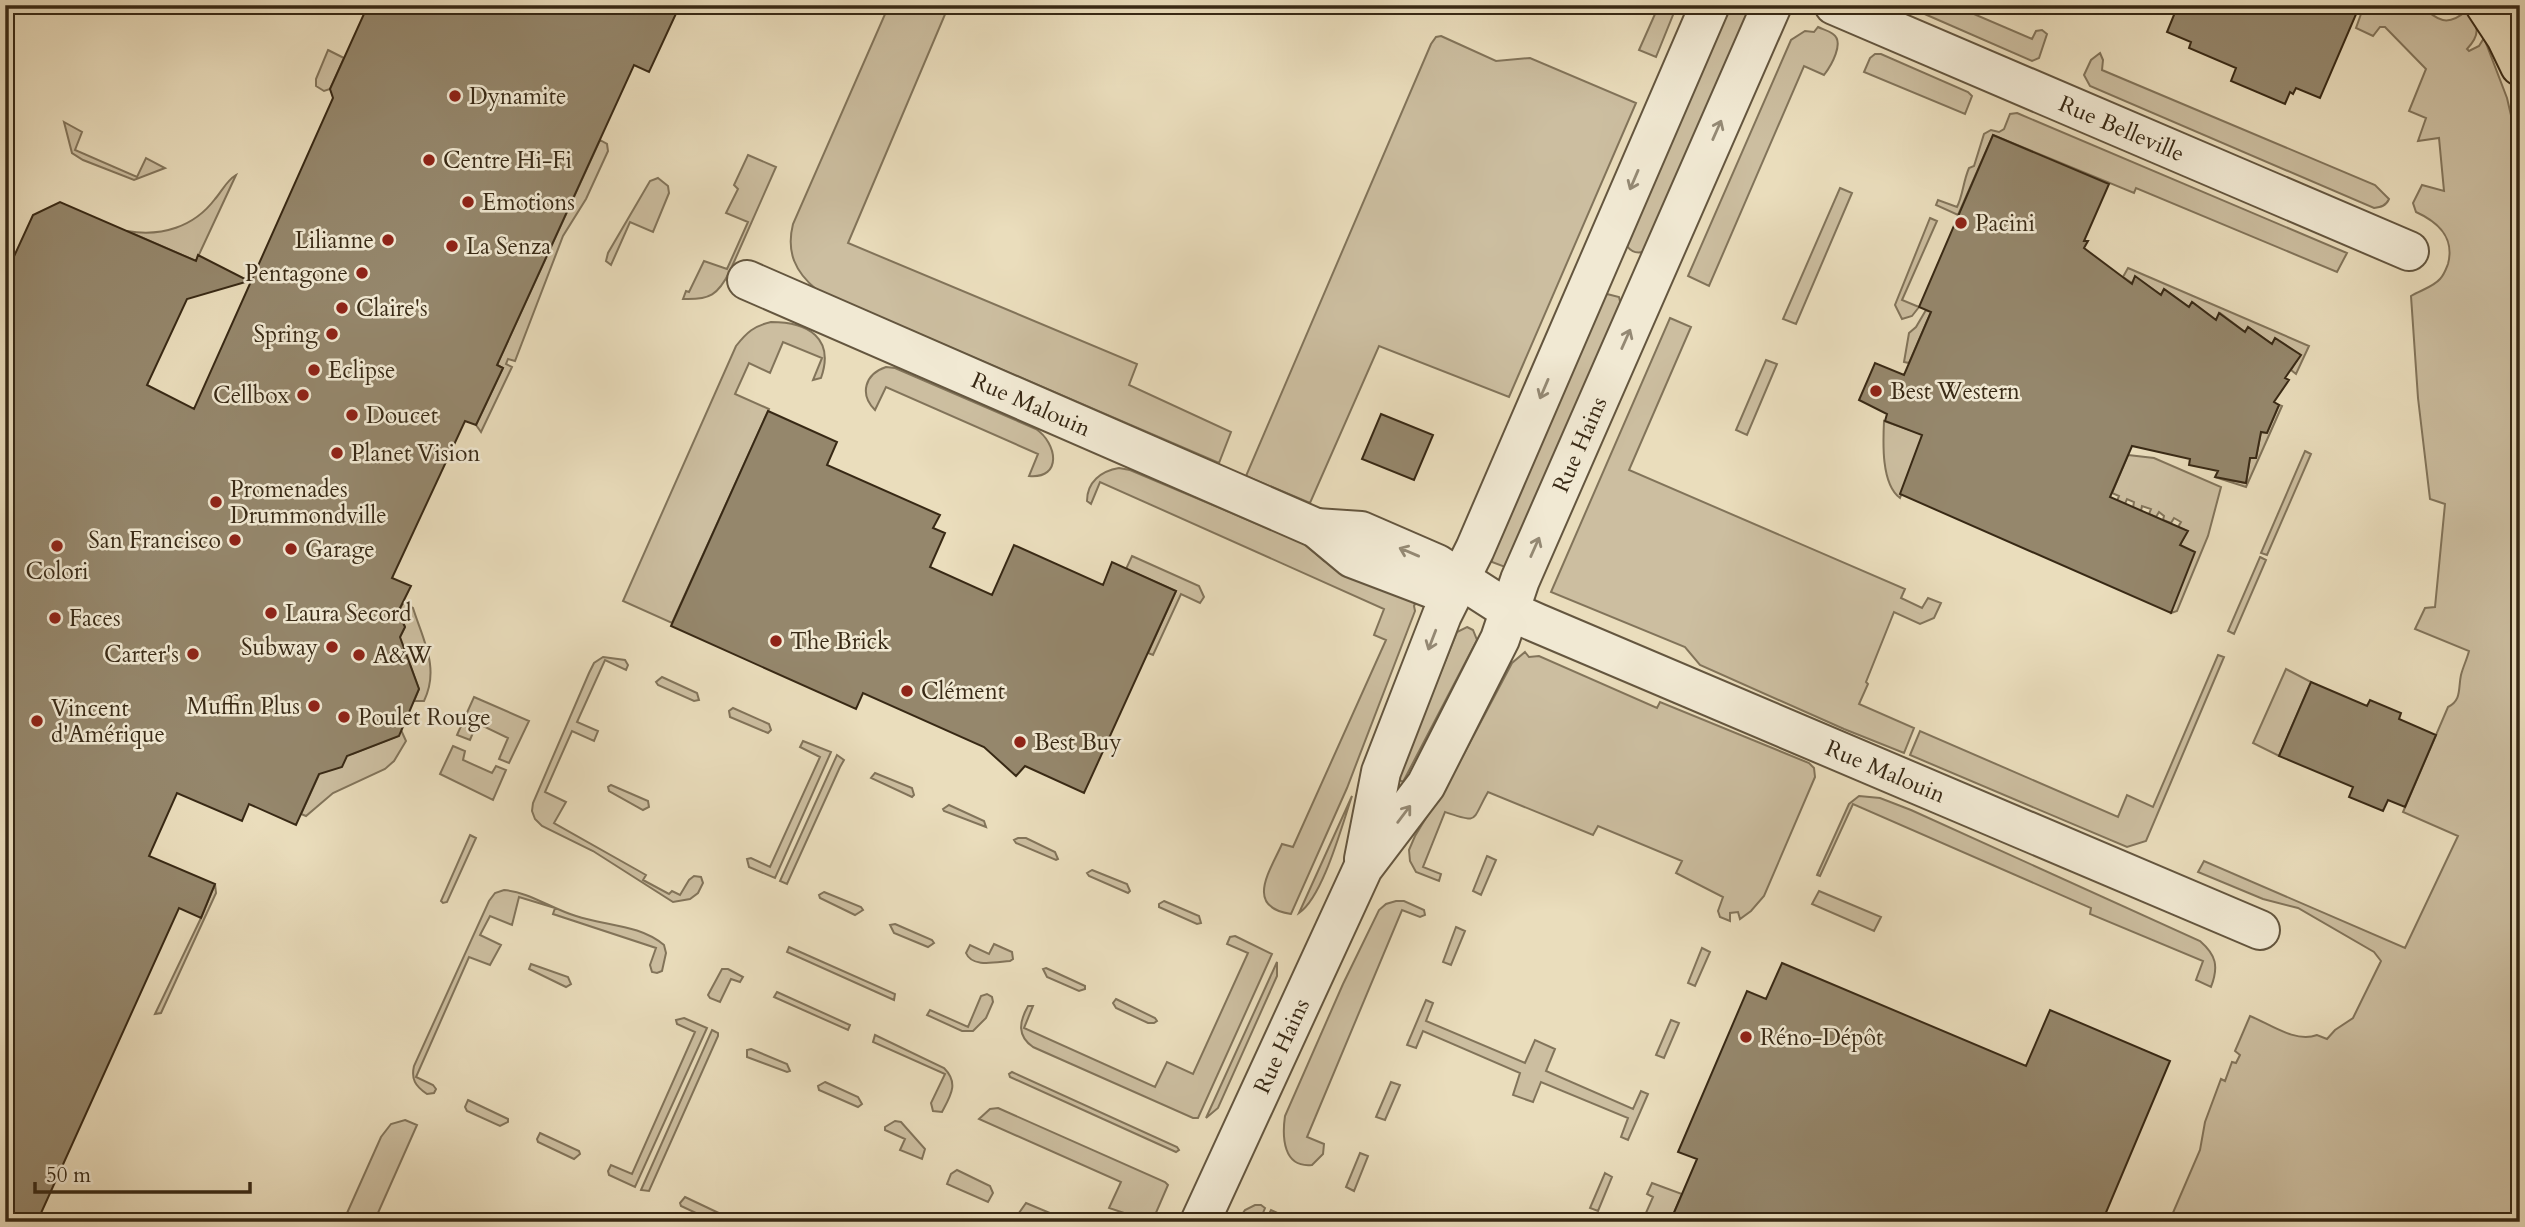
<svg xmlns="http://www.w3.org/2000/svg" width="2525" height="1227" viewBox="0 0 2525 1227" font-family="Cardo,serif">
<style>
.green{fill:#ccbea0;stroke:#82745a;stroke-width:2}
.building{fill:#95876c;stroke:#382915;stroke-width:2}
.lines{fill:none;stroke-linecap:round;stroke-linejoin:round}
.minor-casing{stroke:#64563f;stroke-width:42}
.highway-casing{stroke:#382915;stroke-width:42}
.minor{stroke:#f1e9d3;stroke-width:38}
.highway{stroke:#eaddbc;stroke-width:38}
.oneway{stroke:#948974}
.poi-dot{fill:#8f2418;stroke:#f1e9d3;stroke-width:2.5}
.labels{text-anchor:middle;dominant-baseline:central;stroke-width:5;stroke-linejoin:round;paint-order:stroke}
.poi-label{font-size:23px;fill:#382915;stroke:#f1e9d3;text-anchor:start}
.street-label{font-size:23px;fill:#382915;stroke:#f1e9d3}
</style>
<rect width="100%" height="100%" fill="#eaddbc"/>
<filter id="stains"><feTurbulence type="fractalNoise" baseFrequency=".00286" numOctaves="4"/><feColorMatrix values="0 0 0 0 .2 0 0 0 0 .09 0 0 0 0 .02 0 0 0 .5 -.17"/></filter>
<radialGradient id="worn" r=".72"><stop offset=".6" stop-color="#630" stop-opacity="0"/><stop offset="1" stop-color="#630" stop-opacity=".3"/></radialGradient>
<!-- green -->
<path class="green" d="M889,5H949L848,243L1137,364L1129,385L1231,432L1219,463L817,290C795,272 786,252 793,224Z
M1659,5H1677L1656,57L1639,50Z
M1733,5L1743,6L1747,16L1646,251C1638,254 1632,253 1627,246L1727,8Z
M1904,5H1953L2032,39L2036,31L2042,30L2047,34L2039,58L2032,61Z
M2359,5H2421C2437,21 2448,27 2466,11C2479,25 2481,34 2467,49L2469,51L2479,46L2484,38L2507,98L2520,154V1222H2169L2200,1150L2205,1122L2221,1079L2225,1081L2232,1062L2236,1063L2240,1055L2235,1051L2250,1016C2270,1024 2295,1043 2317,1035L2327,1039L2335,1030L2353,1018L2381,961L2374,952L2298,908L2263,899L2198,872L2204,861L2405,948L2458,836L2403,812L2448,707C2462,700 2458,688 2461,675C2463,667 2467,659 2469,651L2415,629L2425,608L2435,607L2445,504L2430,499L2418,398L2411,296C2421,290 2433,287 2440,279C2444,275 2446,269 2448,264C2455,237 2438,222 2416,212L2413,203L2422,185L2444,191L2439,138L2418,141L2426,118L2409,111L2426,69L2385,27H2380L2373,36L2356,28L2361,14L2356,11Z
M1818,27C1822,29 1829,31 1833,34C1845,42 1831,66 1824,75L1804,66L1709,286L1688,276L1791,40L1805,31L1814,32Z
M1441,36L1496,61L1530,58L1636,103L1509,397L1379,346L1310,503L1246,476L1431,44L1436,37Z
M328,50L344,58L330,89L324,91L316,86V79Z
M2100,53L2103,60L2102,70L2375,185L2389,199C2386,206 2381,207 2374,208L2090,86L2084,75L2091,60Z
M1875,54H1881L1968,92L1972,96L1965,114L1864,72L1870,58Z
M2017,113L2347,253L2337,272L2136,188L2134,193L1993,135L1958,215L1936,205L1938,200L1957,207C1963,195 1963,182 1969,168L1974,166L1984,134L1991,130L1999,132L2004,129L2010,114Z
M64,122L82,132L75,150L137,177L146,158L165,168L134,180L83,160L72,153Z
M600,140L607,144L608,151L586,199L563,236L515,361L508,359L506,364L512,367L481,432L476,425L503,368L497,365Z
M748,155L776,167L730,271C718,295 710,300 683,299L686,291L689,292L704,261L727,269L748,222L726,213L738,189L734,185Z
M236,175L196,261L127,231C161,237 194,227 215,199C222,191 227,180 236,175Z
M658,178L668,186L669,193L653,232L630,222L611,265L606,261L608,253L650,181Z
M1840,188L1852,193L1796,324L1783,319Z
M1930,218L1937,221L1902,300L1919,307L1912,316L1902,319L1895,305Z
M2128,268L2309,346L2296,374L2291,370L2300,355L2275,339L2272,344L2248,327L2245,332L2220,313L2216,320L2192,302L2189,307L2164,289L2161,295L2135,277L2132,283L2123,277Z
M1607,294L1619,297L1622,309L1510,564L1505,567L1492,562L1490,555L1602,296Z
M1926,310L1931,312L1909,363L1904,362L1909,333L1916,327Z
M1670,318L1691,327L1629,470L1905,589L1901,598L1922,608L1928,598L1941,603L1934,618L1920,624L1894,612L1866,682L1868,684L1859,704L1914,728L1904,753L1844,729L1700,665L1685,647L1551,592Z
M771,322C808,322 835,338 821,378L813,380L822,358L783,342L770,373L749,363L735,394L769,409L672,623L623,601L736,346C747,332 754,326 771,322Z
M1766,360L1777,364L1747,435L1736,430Z
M886,367L895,368L1036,429C1057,443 1063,479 1029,476L1038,454L886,387L875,410C859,394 865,374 886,367Z
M2279,405L2282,406L2246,487L2215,477L2246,483L2250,458H2256L2261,432L2267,433Z
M1884,421L1930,437L1920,442L1900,498C1881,484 1883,442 1884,421Z
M2305,451L2311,454L2267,555L2261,553Z
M2128,455L2154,458L2221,487L2208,536L2177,611L2171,613L2180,545L2187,531L2178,527L2181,522L2174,518L2171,523L2163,520L2164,516L2159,512L2156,517L2149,514L2151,509L2142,506L2141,511L2133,508L2134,502L2127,499L2125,504L2117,501L2119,496L2112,493Z
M1119,468L1130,470L1305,544L1324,561L1417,600L1414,606L1415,611L1347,788L1291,914C1244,907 1270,871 1282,844L1293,847L1386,640L1374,635L1384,609L1100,482L1091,504L1087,501C1087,482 1101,471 1119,468Z
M1132,556L1199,586L1204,597L1200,603L1181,594L1153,655L1148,653L1176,591L1126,569Z
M2260,557L2266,560L2234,634L2228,631Z
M403,603L413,608C423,640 440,668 424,701H414L419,689L404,648L396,645L405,627L402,619L396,617Z
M1467,627L1473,630L1477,640L1403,782L1399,780V775L1457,632Z
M1525,652L1529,657L1539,656L1657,708L1660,702L1809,763L1814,768L1815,777L1764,896L1751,911L1740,919L1738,912L1730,913V921L1720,917L1718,911L1723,897L1676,873L1682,861L1598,826L1593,835L1488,792C1471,821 1480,824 1445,812L1423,867L1441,874L1439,881L1416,872L1410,861L1409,850L1415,836L1457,767L1512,663Z
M2218,655L2224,657L2146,841L2127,847L1910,755L1920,731L2118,817L2127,795L2153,807Z
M603,657L625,660L628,665L626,670L605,660L577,722L598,731L594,741L572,731L545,792L566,802L554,823L646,875L643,880L669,894L672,891L680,895L689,880L694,876L701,877L703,883L698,893L690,899L673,902L593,851L542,826L535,819L532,811L533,803L589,673L594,663Z
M2286,669L2311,682L2279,756L2253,743Z
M662,677L697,693L699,700L694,701L658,685L656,682Z
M474,697L529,721L509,763L499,759L508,738L477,723L470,740L457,735Z
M733,708L769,724L771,730L768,733L730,717L729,711Z
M401,730L406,741L394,761L385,769L333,793L306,816L301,814L322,768L348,753L352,754L398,736Z
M803,741L831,752L775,878L749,867L747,859L751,858L770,867L820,757L800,747Z
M453,746L465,751L463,760L492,773L496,766L506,770L493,800L440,774Z
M837,755L844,760L840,767L787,884L780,881Z
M875,773L912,788L914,795L912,797L871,778Z
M611,785L648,801L649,807L643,810L609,791L608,787Z
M1352,796C1342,825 1323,897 1299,913Z
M1859,796L1880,798L1911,810L2200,941C2216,955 2219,966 2211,987L2196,980L2203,961L2090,914L2091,908L1853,804L1820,876L1817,875L1849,804Z
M949,805L984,821L986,827L944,811L943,809Z
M470,835L476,838L447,902L443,903L441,901Z
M1018,838H1026L1055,852L1058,859L1056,860L1016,843L1014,840Z
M1487,856L1496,860L1481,895L1473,891Z
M1092,870L1127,884L1130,891L1128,893L1089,876L1087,873Z
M215,884L216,893L161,1013L155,1014L201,918Z
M504,890C529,892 552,909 576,916C605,926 639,924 664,945L666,953L662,971L657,973L652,972L650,965L656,948L553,914L555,908L519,897L512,925L490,916L480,935L501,945L490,965L469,957L416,1077L433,1085L436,1089L434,1093L427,1094C415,1086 411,1079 414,1066L489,901L495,893Z
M1819,891L1881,917L1874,931L1812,904Z
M824,892L861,907L863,910L855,915L820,898L819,895Z
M1164,901L1199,916L1201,923L1197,924L1159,907V904Z
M1396,901H1404L1424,910L1425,915L1420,917L1402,910L1307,1137L1324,1144L1323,1154L1312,1165C1283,1168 1282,1137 1285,1116L1343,984L1379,910L1386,904Z
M895,924L932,940L934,943L928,947L894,933L890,925Z
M1456,927L1465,931L1451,965L1443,962Z
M1235,936L1272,954L1198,1118H1193L1033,1047C1017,1036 1019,1022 1028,1006H1033L1024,1028L1155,1087L1167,1062L1193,1074L1248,953L1227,944L1230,937Z
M994,944L1012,952L1013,959L1010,961C996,962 972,968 966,953L970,945L989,954Z
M789,947L895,994L894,1000L787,952Z
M1702,948L1710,952L1695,986L1688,983Z
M1277,962V976L1218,1108L1206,1118Z
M531,964L568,977L571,984L566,987L529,969Z
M1046,968L1085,986V989L1079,991L1047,977L1043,969Z
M722,969H728L743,977L740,982L731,979L720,1002L710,998L708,995Z
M777,992L850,1025L848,1030L774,997Z
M987,994L992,997L993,1002L986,1018L973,1031H962L927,1015L930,1010L968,1027L981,996Z
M1116,999L1155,1018L1157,1021L1154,1023H1148L1116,1008L1113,1003Z
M1426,1000L1433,1003L1426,1021L1525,1063L1535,1040L1555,1049L1546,1071L1633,1109L1641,1091L1648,1094L1628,1140L1621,1137L1628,1118L1541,1082L1533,1102L1513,1095L1520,1073L1423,1031L1416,1048L1407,1045Z
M684,1018L707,1028L635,1187L609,1175L608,1171L611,1165L632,1174L695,1032L677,1024L676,1020Z
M1671,1020L1679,1023L1664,1058L1656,1055Z
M712,1030L718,1033V1036L649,1191L641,1190Z
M875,1035L944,1068C959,1083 951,1095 942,1112L933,1111L931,1103L945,1074L873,1042Z
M751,1049L787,1064L790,1071L787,1072L747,1057V1050Z
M1012,1072L1177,1147L1179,1150L1176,1152L1010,1077L1009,1074Z
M825,1082L858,1097L862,1104L858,1107L819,1090L818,1086Z
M1391,1082L1400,1085L1385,1120L1376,1117Z
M468,1100L508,1119V1122L500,1126L467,1111L465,1107Z
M998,1108L1165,1182L1168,1185L1152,1222H1131L1133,1216L1109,1208L1121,1182L979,1119L990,1109Z
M405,1120L417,1125L374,1222H343L381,1137L391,1124Z
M895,1121L901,1122L925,1149L922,1159L900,1150L905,1139L885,1130V1127Z
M540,1133L579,1151L580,1154L574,1159L538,1142L537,1139Z
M1360,1153L1368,1156L1354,1191L1346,1187Z
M957,1170L990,1186L993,1193L988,1202L947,1184L951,1174Z
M1605,1173L1612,1177L1598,1211L1590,1208Z
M1652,1183L1682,1194L1670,1222H1642L1653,1197L1647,1194Z
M685,1197L723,1215L724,1219L715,1222L681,1206L680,1203Z
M1026,1203L1062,1218L1065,1222H1032L1020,1217L1019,1213Z
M1255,1205H1261L1265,1208L1263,1213L1268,1216L1271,1210L1282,1215L1279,1221L1281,1222L1264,1216L1261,1222H1237L1245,1210Z"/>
<!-- building -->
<path class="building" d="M368,5H680L649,72L634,65L497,365L503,368L476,425L465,421L392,578L411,586L398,612L405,627L400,637L419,689L399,736L347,756L342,767L319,774L296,825L249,804L242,821L177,793L149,856L215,884L201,918L179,908L37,1222H28L5,1212V276L33,215L60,202L196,261L198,255L249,281L187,299L147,385L194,409L333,98L330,89Z
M2178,5H2360L2320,98L2296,88L2293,94L2290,92L2285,104L2231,81L2236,68L2189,48L2191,42L2167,32Z
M1993,135L2109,184L2084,241H2088L2084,248L2132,284L2135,276L2161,295L2164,289L2189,307L2192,302L2216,320L2219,313L2245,332L2248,327L2272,344L2275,338L2301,355L2285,378L2289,380L2274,402L2279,405L2267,433L2261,432L2256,458H2250L2246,483L2215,477L2218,471L2189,465L2190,459L2132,446L2110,497L2188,531L2180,545L2195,552L2171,613L1900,494L1922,435L1885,421L1887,414L1859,400L1875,363L1904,375L1931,312L1919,307Z
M768,411L837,442L827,465L940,515L933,528L945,533L930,567L992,595L1014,545L1103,585L1112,562L1176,591L1084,793L1025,766L1016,776L984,747L863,693L856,709L671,626Z
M1381,414L1433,435L1414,480L1362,459Z
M2311,682L2367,706L2370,700L2401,713L2399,719L2436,735L2405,807L2388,800L2383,811L2349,797L2353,787L2279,756Z
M1782,963L2026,1066L2050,1010L2170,1061L2102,1222H1670L1697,1159L1678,1152L1747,991L1766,999Z"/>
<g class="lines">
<!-- minor casing -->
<g class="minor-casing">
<g id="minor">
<path id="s1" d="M1834,5L2409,251"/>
<path id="s2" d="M747,280L1316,528L1352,558L1444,593"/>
<path id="s3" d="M1316,528L1361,531L1437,564L1510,611L1537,623L2260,930"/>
<path d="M1364,859L1381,772L1442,615L1475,549L1710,5"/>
<path id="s4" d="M1200,1222L1363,868L1426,785L1500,639L1520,580L1772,5"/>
</g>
</g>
<!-- highway casing -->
<g class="highway-casing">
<path id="highway" d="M2485,5L2506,37L2520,66"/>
</g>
<!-- minor -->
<use href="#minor" class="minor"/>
<!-- highway -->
<use href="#highway" class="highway"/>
</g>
<!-- one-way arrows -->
<defs><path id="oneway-shaft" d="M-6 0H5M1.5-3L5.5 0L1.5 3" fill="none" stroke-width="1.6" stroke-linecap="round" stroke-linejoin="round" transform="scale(1.75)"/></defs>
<g class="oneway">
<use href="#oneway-shaft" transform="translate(1717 130) rotate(-66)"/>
<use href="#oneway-shaft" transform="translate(1634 180) rotate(113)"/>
<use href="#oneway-shaft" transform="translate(1626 339) rotate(-66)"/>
<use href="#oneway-shaft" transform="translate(1544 389) rotate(113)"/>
<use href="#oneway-shaft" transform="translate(1535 547) rotate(-66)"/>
<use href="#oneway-shaft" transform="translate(1409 552) rotate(-157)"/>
<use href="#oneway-shaft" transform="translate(1432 640) rotate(111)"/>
<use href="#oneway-shaft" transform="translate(1404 814) rotate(-53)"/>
</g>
<!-- markers -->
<g class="poi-dot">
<circle cx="455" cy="96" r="7"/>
<circle cx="429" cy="160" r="7"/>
<circle cx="468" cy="202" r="7"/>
<circle cx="1961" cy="223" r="7"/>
<circle cx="388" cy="240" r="7"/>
<circle cx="452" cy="246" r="7"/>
<circle cx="362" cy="273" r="7"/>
<circle cx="342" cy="308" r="7"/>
<circle cx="332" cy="334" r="7"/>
<circle cx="314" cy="370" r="7"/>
<circle cx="1876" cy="391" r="7"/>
<circle cx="303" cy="395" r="7"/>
<circle cx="352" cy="415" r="7"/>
<circle cx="337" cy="453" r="7"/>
<circle cx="216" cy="502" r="7"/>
<circle cx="235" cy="540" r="7"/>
<circle cx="57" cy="546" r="7"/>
<circle cx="291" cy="549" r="7"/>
<circle cx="271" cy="613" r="7"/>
<circle cx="55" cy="618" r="7"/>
<circle cx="776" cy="641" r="7"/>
<circle cx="332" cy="647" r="7"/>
<circle cx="193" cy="654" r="7"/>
<circle cx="359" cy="655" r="7"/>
<circle cx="907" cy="691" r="7"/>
<circle cx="314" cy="706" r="7"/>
<circle cx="344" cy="717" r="7"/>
<circle cx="37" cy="721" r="7"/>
<circle cx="1020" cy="742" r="7"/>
<circle cx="1746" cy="1037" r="7"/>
</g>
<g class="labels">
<!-- poi labels -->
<g class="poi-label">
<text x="469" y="96">Dynamite</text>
<text x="443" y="160">Centre Hi-Fi</text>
<text x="482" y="202">Emotions</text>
<text x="1975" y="223">Pacini</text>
<text x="374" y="240" text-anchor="end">Lilianne</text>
<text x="466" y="246">La Senza</text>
<text x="348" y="273" text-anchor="end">Pentagone</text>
<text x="356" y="308">Claire's</text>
<text x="318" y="334" text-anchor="end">Spring</text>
<text x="328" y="370">Eclipse</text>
<text x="1890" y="391">Best Western</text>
<text x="289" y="395" text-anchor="end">Cellbox</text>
<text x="366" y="415">Doucet</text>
<text x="351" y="453">Planet Vision</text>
<text x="230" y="489">Promenades<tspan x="230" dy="26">Drummondville</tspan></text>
<text x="221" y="540" text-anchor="end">San Francisco</text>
<text x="305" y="549">Garage</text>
<text x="57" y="571" text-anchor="middle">Colori</text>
<text x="285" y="613">Laura Secord</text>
<text x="69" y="618">Faces</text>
<text x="790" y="641">The Brick</text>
<text x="318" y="647" text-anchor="end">Subway</text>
<text x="179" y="654" text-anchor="end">Carter's</text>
<text x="373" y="655">A&amp;W</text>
<text x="921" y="691">Clément</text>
<text x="300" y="706" text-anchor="end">Muffin Plus</text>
<text x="51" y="708">Vincent<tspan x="51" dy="26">d'Amérique</tspan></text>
<text x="358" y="717">Poulet Rouge</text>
<text x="1034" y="742">Best Buy</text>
<text x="1760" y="1037">Réno-Dépôt</text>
</g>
<!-- street labels -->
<g class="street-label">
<text stroke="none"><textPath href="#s1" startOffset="313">Rue Belleville</textPath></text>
<text stroke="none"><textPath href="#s2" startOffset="310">Rue Malouin</textPath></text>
<text stroke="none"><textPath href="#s4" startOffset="868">Rue Hains</textPath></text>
<text stroke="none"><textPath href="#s3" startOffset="623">Rue Malouin</textPath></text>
<text stroke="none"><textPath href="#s4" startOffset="194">Rue Hains</textPath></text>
</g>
</g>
<!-- margin -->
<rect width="2525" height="1227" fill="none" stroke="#eaddbc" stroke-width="28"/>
<rect x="7" y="7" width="2511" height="1213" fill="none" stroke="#382915" stroke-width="3.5"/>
<rect x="14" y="14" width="2497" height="1199" fill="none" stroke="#382915" stroke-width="2"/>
<!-- scale -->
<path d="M35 1182v10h215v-10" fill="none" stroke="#382915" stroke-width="3.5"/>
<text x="46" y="1182" font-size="21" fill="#382915" stroke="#f1e9d3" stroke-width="5" paint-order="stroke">50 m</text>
<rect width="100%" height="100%" filter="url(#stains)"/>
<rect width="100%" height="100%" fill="url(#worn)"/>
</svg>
